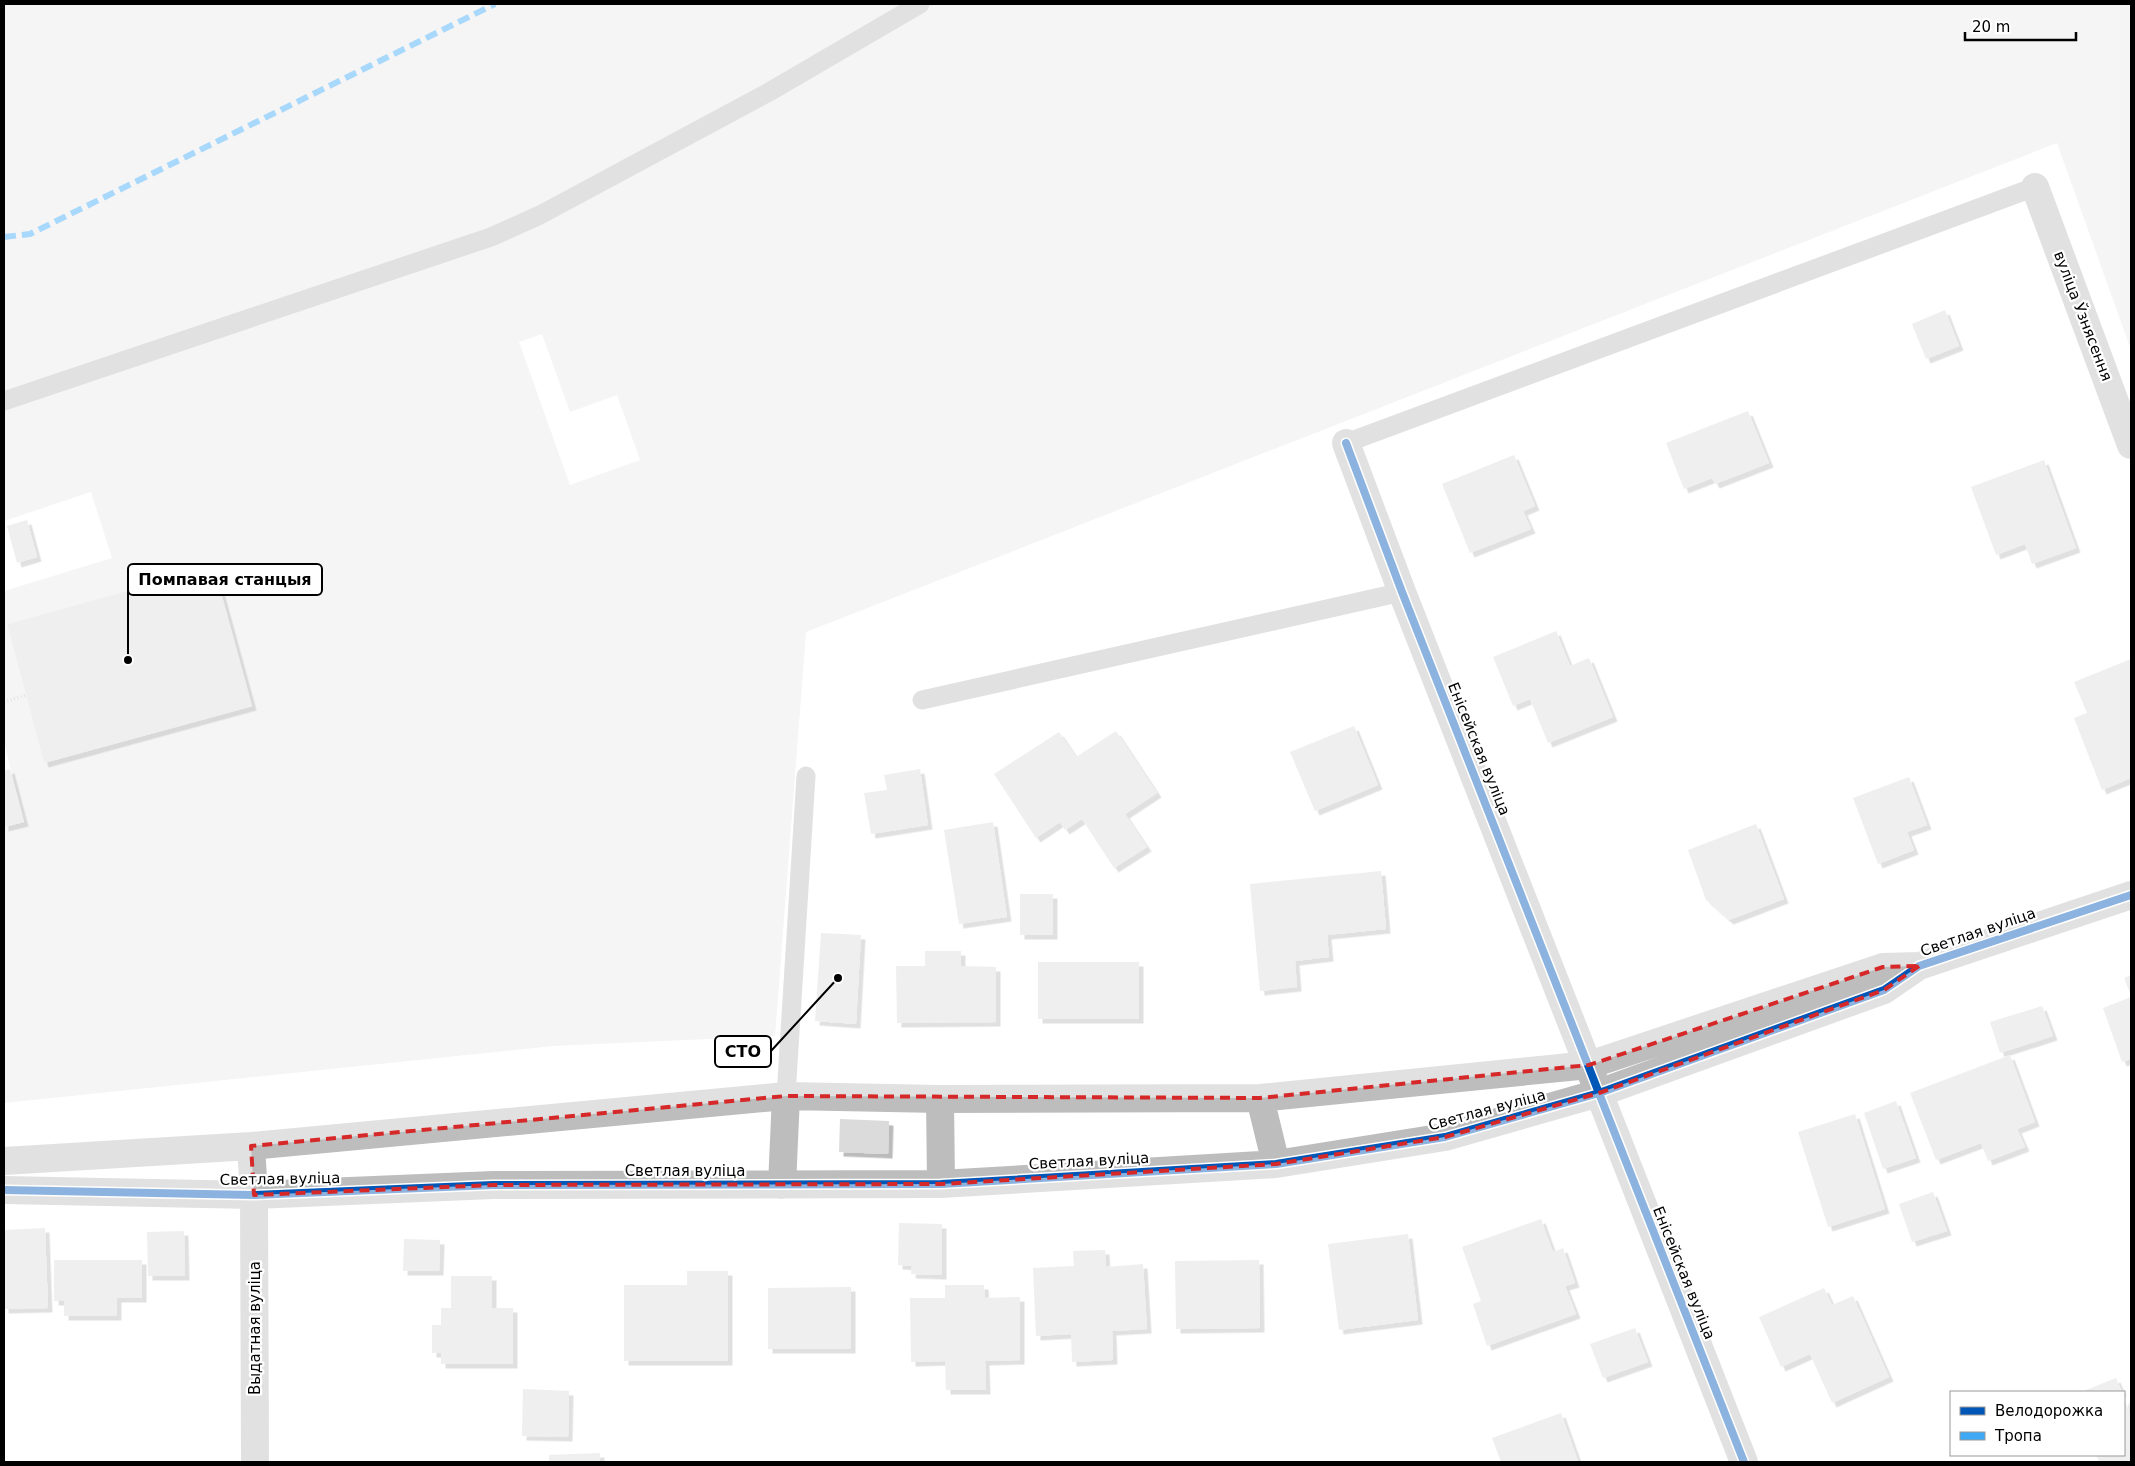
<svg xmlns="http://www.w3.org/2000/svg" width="2135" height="1466" viewBox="0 0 2135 1466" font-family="'DejaVu Sans',sans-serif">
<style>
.green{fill:#e8e8e8;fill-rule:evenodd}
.building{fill:#dbdbdb;filter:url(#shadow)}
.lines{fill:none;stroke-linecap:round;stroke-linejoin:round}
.path{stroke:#c2c2c2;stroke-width:3;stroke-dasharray:1 2.5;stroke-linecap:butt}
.service{stroke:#bdbdbd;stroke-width:19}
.minor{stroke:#bdbdbd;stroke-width:28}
.quiet{stroke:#3fa9f5;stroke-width:6;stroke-dasharray:12 6;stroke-linecap:butt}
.cycleway-casing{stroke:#fff;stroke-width:11}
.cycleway{stroke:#0057b8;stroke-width:8}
.marked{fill:none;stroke:#d62828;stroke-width:4;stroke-dasharray:10 6;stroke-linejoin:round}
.labels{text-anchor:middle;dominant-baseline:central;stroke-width:4.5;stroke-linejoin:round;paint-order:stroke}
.street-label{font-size:15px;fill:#000;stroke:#fff}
.leader{fill:none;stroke:#000;stroke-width:2}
.callout-dot{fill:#000;stroke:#fff;stroke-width:2}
.callout{fill:#fff;stroke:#000;stroke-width:2}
.callout-label{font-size:16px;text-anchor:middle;font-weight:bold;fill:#000}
</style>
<defs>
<filter id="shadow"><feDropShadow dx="4.5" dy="4.5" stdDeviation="0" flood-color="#0004"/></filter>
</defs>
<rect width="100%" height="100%" fill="#fff"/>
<!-- green -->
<path class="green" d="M4,4H2131V350L2057,143L806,632L775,1036L553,1046L4,1103V827L24,822L4,742V591L112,558L91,492L4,521ZM542,334L570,412L617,395L640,460L570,485L519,342ZM214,567L252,707L44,763L7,624Z"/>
<!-- building -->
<path class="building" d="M1945,310L1959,346L1926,359L1912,324Z
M1748,411L1769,463L1715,484L1712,478L1684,489L1666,443Z
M1514,455L1535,506L1523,511L1531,529L1470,553L1442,484Z
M2044,460L2076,548L2032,564L2025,544L1996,555L1971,487Z
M27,520L37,557L17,563L7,526Z
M214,567L252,706L44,763L7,624Z
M1556,631L1570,666L1589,658L1613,717L1548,743L1530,699L1513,706L1493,657Z
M2131,659V778L2102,790L2074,718L2087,713L2074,682Z
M1354,726L1378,785L1315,811L1290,752Z
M1116,731L1157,793L1125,814L1147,847L1114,868L1082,819L1065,830L1060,822L1036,838L994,774L1059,732L1076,757Z
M10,769L24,822L4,827V771Z
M920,769L928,825L871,834L864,793L887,790L884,775Z
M1909,777L1927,825L1907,832L1914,850L1878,864L1853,798Z
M993,822L1007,917L959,924L944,830Z
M1756,824L1784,899L1729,920L1706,900L1688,850Z
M1381,871L1386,929L1327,935L1329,957L1295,961L1297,987L1260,991L1250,884Z
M1020,894H1053V935H1020Z
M821,933L861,935L856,1024L815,1021Z
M925,951H961V966L996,967V1022L897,1023L896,966H925Z
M1038,962H1139V1019H1038Z
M2131,975V996L2124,978Z
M2131,997V1059L2122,1062L2103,1008Z
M2042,1006L2053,1036L2000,1053L1990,1022Z
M2010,1055L2035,1122L2017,1129L2025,1147L1988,1161L1981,1143L1936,1160L1910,1093Z
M1896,1101L1916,1158L1883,1169L1864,1113Z
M1855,1114L1885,1209L1828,1227L1798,1132Z
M840,1119L889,1121L888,1154L839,1152Z
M1933,1192L1947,1231L1912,1242L1899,1204Z
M1541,1219L1553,1252L1563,1248L1575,1283L1565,1286L1576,1314L1487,1346L1473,1304L1481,1301L1462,1247Z
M899,1223L942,1224V1275L911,1274L912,1266L898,1265Z
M45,1228L48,1308L4,1309V1230Z
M184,1231L185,1276H148L147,1232Z
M1408,1234L1418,1320L1339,1330L1328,1244Z
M404,1239L440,1240L439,1271H403Z
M1105,1250L1106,1267L1143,1264L1147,1329L1112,1331L1113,1360L1072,1362L1071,1334L1036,1336L1033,1268L1074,1266L1073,1251Z
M54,1260H142V1298H117V1316H64V1301H54Z
M1259,1260L1260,1328L1176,1329L1175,1261Z
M687,1271H728V1361H624V1285H687Z
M451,1276H492V1308H513V1364H441V1353H432V1325H441V1308H451Z
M945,1285H984L985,1298L1020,1297V1360L985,1361L986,1390H946L945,1361L911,1362L910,1298H945Z
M851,1287V1349H768V1288Z
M1824,1288L1832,1305L1853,1296L1889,1377L1832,1403L1810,1354L1781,1367L1759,1317Z
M1635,1328L1648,1362L1603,1378L1590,1344Z
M2116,1378L2122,1392H2081Z
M523,1389L569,1391L568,1437L522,1436Z
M2124,1398L2131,1416V1462H2099L2096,1455H2124Z
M1561,1413L1578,1461L1501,1462L1492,1438Z
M600,1453V1462H549V1455Z"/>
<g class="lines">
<!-- path -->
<path class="path" d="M4,702L26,695"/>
<!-- service -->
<path class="service" d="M4,401L491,237L540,215L769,92L920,4
M1346,443L2035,187
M922,700L1402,592
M786,1096L806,776"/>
<!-- minor -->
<path class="minor" d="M2035,187L2131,445
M1346,443L1402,592L1744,1462
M1260,1098L1276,1164
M940,1099L941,1184
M251,1146L254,1195L255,1462
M4,1161L251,1146L786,1096L940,1099L1260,1098L1589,1065L1883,967L1919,966
M782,1185L786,1096
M4,1190L254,1195L493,1185L941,1184L1276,1164L1445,1137L1599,1093L1884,990L1919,966L2131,895"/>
<!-- quiet -->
<path class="quiet" d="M4,237L30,234L495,4"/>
<!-- cycleway casing -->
<g class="cycleway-casing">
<path id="cycleway" d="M1346,443L1402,592L1744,1462
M4,1190L254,1195L493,1185L941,1184L1276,1164L1445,1137L1599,1093L1884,990L1919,966L2131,895"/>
</g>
<!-- cycleway -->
<use href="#cycleway" class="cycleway"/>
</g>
<!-- marked area -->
<path d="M0 0H2135V1466H0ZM1919,966L1884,990L1599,1093L1445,1137L1276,1164L941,1184L493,1185L254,1195L251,1146L786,1096L1260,1098L1589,1065L1883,967Z" fill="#fff" fill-opacity=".55" fill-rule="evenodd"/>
<path class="marked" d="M1919,966L1884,990L1599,1093L1445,1137L1276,1164L941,1184L493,1185L254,1195L251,1146L786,1096L1260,1098L1589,1065L1883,967Z"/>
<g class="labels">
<!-- street labels -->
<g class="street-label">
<text transform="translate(2083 316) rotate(69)">вуліца Ўзнясення</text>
<text transform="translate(1479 749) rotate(68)">Енісейская вуліца</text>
<text transform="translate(1978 932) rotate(-19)">Светлая вуліца</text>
<text transform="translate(1487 1110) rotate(-15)">Светлая вуліца</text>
<text transform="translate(1089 1161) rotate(-3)">Светлая вуліца</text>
<text x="685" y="1171">Светлая вуліца</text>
<text transform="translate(280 1179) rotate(-1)">Светлая вуліца</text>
<text transform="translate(1684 1273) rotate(68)">Енісейская вуліца</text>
<text transform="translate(255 1328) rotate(-90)">Выдатная вуліца</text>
</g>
</g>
<!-- callouts -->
<path class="leader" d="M128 660L128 579M838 978L771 1051"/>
<g class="callout-dot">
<circle cx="128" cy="660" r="5"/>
<circle cx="838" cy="978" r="5"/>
</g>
<g class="callout">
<rect x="128" y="564" width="194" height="31" rx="5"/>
<rect x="715" y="1036" width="56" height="31" rx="5"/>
</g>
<g class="callout-label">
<text x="225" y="585">Помпавая станцыя</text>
<text x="743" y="1057">СТО</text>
</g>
<!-- border -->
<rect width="2135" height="1466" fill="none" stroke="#000000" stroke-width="10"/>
<!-- legend -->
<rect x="1950" y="1391" width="175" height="65" fill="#ffffff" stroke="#999999"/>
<rect x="1960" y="1407" width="25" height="8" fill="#0057b8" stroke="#999999"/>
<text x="1995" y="1416" font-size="15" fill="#000000">Велодорожка</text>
<rect x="1960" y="1432" width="25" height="8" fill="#3fa9f5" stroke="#999999"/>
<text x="1995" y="1441" font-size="15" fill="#000000">Тропа</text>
<!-- scale -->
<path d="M1965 32v8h111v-8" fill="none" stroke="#000000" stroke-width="2.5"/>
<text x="1972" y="32" font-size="15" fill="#000000" stroke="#ffffff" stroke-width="4" paint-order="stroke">20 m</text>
</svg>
